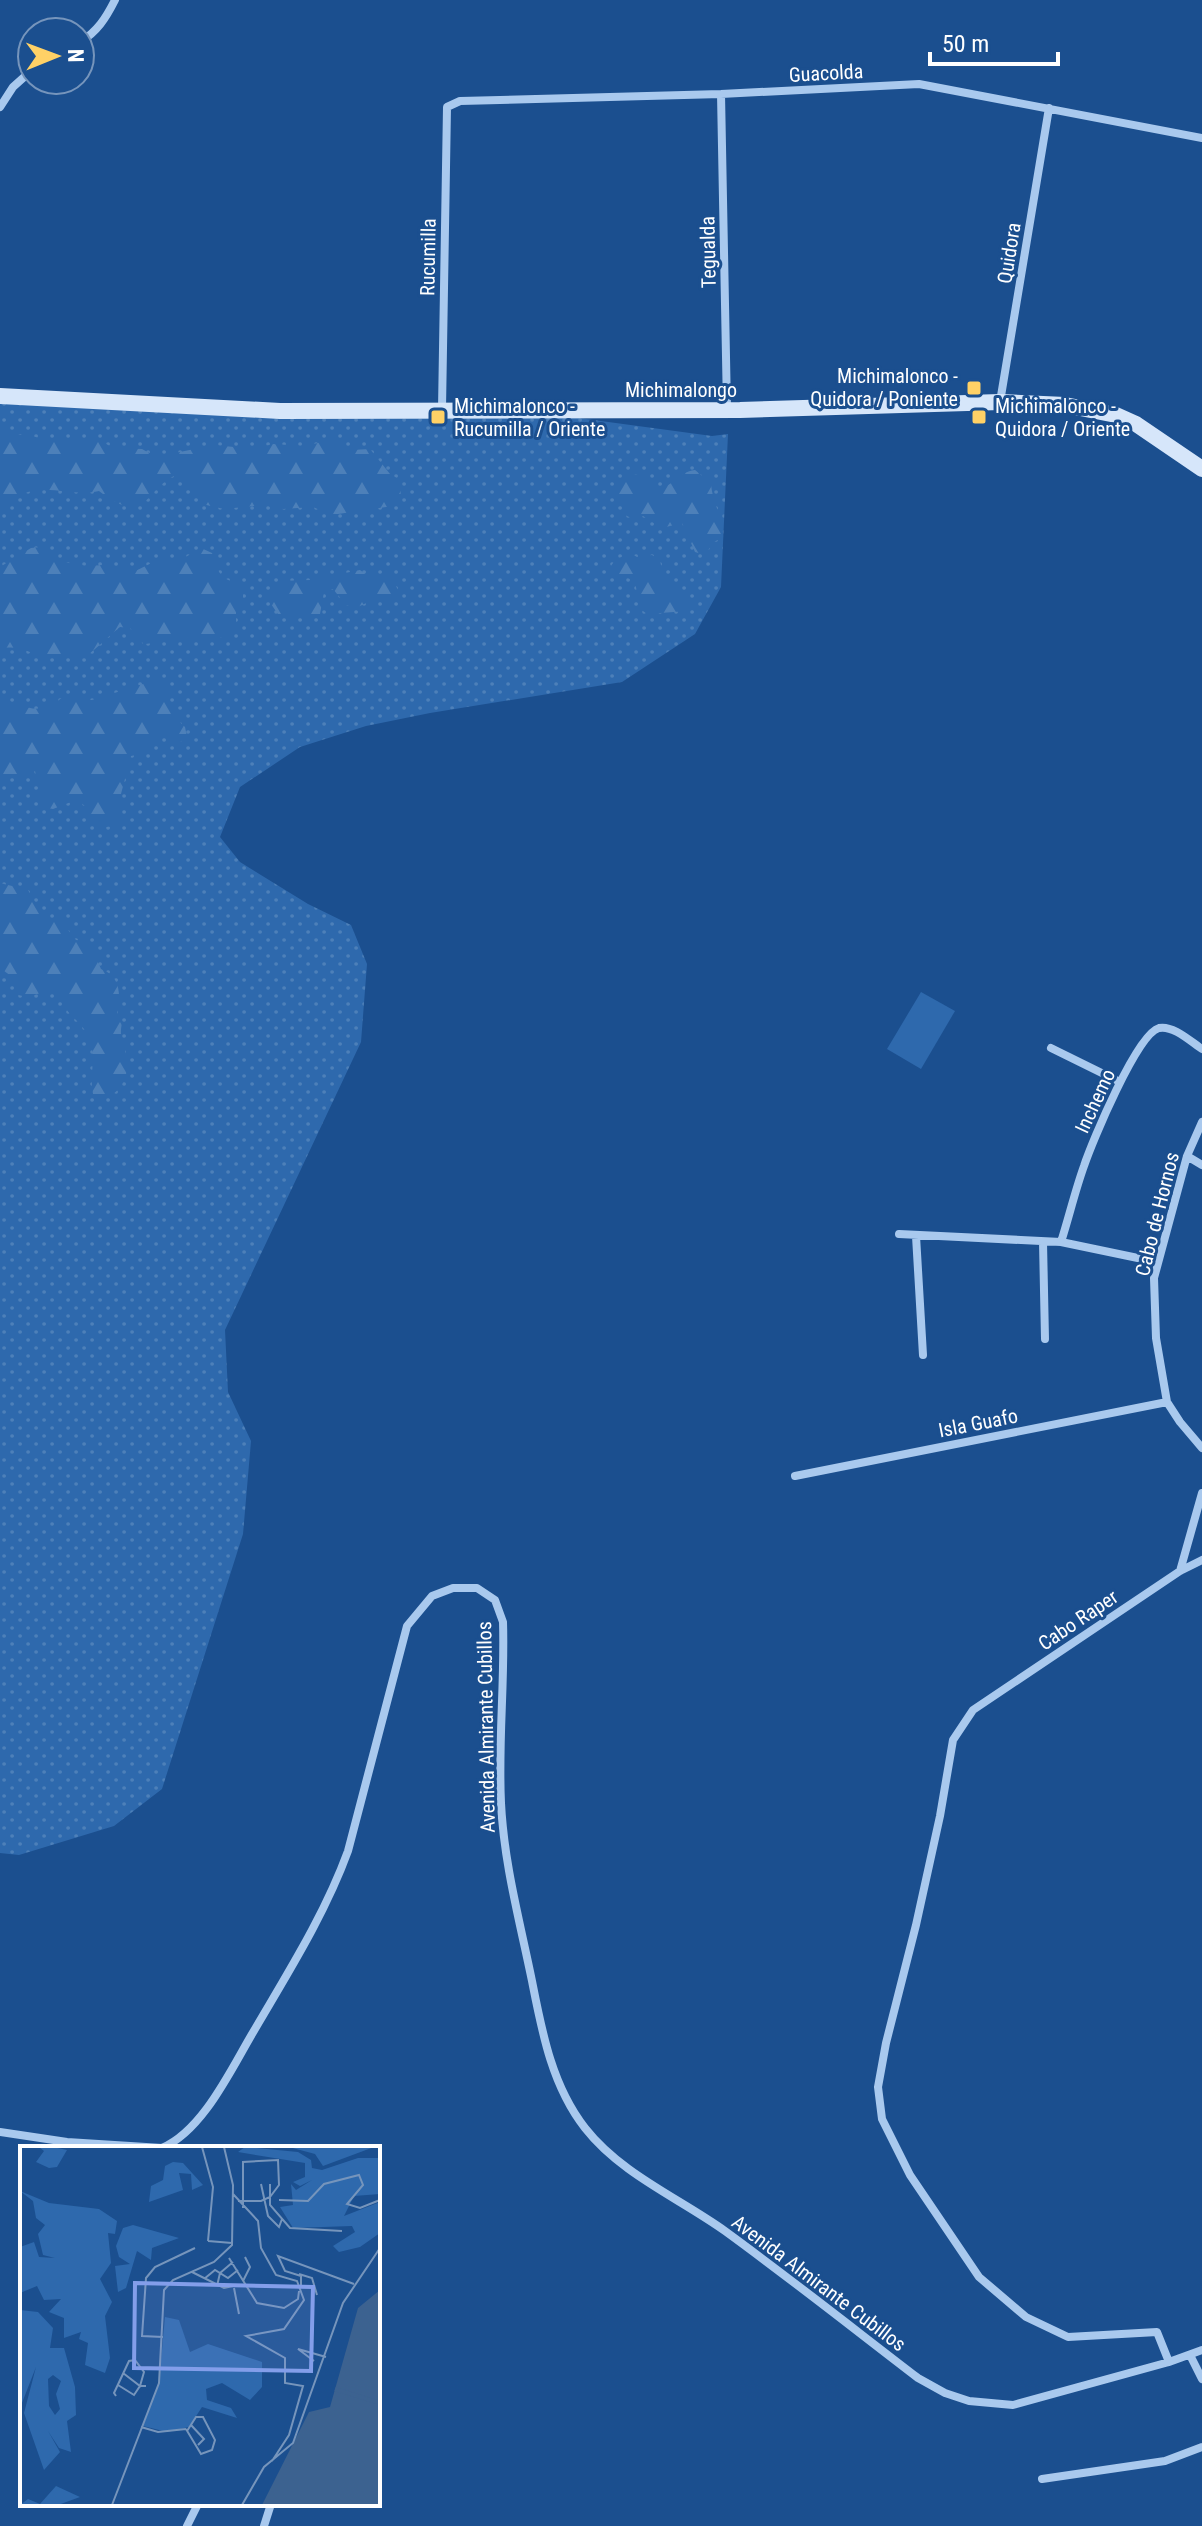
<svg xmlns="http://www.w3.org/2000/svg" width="1202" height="2526" viewBox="0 0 1202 2526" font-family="'Roboto Condensed',sans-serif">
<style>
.grass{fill:url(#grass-dots)}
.forest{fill:url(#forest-firs)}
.pitch{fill:#2e69ad}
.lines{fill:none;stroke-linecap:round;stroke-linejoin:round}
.street{stroke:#a9c9ee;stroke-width:8}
.secondary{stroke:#d6e6fa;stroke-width:16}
.poi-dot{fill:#ffd166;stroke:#1b4f8f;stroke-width:3}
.labels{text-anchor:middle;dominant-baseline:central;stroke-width:6;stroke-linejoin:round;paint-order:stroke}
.street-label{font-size:20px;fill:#fff;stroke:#1b4f8f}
.poi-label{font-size:20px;fill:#fff;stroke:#1b4f8f;text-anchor:start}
.inset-river{fill:none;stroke:#3c6290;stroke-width:4}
.inset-road{fill:none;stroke:#7695bc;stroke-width:2}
.view{fill:#839eea;fill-opacity:0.15;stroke:#839eea;stroke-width:4}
.inset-edge{fill:none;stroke:#fff;stroke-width:4}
</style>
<defs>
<pattern id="grass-dots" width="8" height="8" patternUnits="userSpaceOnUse" patternTransform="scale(2)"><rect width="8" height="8" fill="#2e69ad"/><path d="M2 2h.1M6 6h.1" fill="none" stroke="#4d80b9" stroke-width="1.8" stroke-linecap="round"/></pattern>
<pattern id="forest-firs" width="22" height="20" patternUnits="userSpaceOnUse" patternTransform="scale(2)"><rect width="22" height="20" fill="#2e69ad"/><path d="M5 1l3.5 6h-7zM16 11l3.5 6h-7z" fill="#4d80b9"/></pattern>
</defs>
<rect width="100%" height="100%" fill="#1b4f8f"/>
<!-- grass -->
<path class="grass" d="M0,394L59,399L512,409L712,436L728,434L721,587L695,634L622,682L430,713L366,726L300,747L240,787L220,837L240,862L308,904L351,925L367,964L361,1042L225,1330L228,1392L251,1441L243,1534L162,1789L114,1826L19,1855L0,1853Z"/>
<!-- forest -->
<path class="forest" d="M0,432L36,437L44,442L85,440L103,442L113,448L142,449L160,459L175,453L214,445L254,449L273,444L303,446L333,440L352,450L370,449L390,474L400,480L401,501L393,506L331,515L313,507L283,509L263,505L224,509L202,504L188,480L179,474C144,486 149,530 99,491C75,497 52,485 28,492C19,495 10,503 0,508Z
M695,470L711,483C712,503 724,518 723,538L713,542C709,551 705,556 695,552L682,523L662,528L643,516C636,519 629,519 623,513L622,504L610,495C615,483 637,466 650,478C654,481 656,485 660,488C675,485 678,472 695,470Z
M41,547L58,561L86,566L105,565L135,571C152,564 156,557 177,562L201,548L212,553C217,568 219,580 236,582L243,591V602L236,609V630C215,646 198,636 175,638C164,639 154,644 143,644L130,628L120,627C112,633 91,654 87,655C81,656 41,656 36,654C23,650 15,645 0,649V567L31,548Z
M632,554L637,557L652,555L660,560L664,581L676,584L689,599L687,611L647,614L639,608L635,580L609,573C611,560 621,556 632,554Z
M360,570L369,577L390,574L399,592L394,601C377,594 371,602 355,608L346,605L333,589L324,592L320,614L312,619L301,615L280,617L271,604V589L279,581L310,580Z
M159,679L167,683L166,694C174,705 174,718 185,727L187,737L179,743L172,737L162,735L150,752L131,756L117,809L121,821C92,840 96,808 76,800L53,809L43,807L35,771L14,778L0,775V697C15,703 34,714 50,706C57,703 59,698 67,696C75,695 83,700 92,700Z
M0,883L28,890L43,916L62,922L76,940L86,941L92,948L101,969C121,976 121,996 117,1014L122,1023C118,1041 126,1045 127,1061C129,1081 115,1102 94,1097C88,1079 97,1058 90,1040C81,1018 67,1019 59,994L50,990L28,997L18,995L11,976L0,968Z"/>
<!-- pitch -->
<path class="pitch" d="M921,992L955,1011L921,1069L887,1049Z"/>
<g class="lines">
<!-- street -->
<path class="street" d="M80,42C97,32 106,18 115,0
M721,94L727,409
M0,107L13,87L32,70
M1000,402L1049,108
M442,409L447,107L460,101L721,94L919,84L1202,138
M1051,1048L1120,1082
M1202,1122L1187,1156L1154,1278L1156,1338L1167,1402L1180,1422L1202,1448
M1187,1156L1202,1165
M899,1234L1061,1242L1157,1262
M916,1236L923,1355
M1043,1242L1045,1339
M1061,1242C1069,1217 1075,1191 1084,1166C1092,1142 1137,1034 1159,1028C1173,1025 1190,1041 1202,1049
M795,1476L1167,1402
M1180,1571L1202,1493
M0,2132L67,2142L162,2148C204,2130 232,2067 255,2029C289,1971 325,1914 348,1851L407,1626L432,1596L453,1588H477L495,1600L503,1622C505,1682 498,1742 501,1803C504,1864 520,1922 532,1981C542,2032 552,2086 585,2128C621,2174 679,2198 725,2231C791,2279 854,2329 918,2378L945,2393L969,2401L1013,2405L1169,2362L1202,2350
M1190,2355L1202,2379
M1169,2362L1157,2332L1068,2337L1026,2317L979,2277L910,2175L882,2119L878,2087L886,2043L916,1925L940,1816L953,1740L973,1710L1180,1571L1202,1560
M1042,2479L1165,2461L1202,2447
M187,2526L198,2504
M264,2526L271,2504"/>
<!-- secondary -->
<path class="secondary" d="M0,396L280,411L740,410L1000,402L1065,405L1116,415L1136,424L1202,469"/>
</g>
<!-- markers -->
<g class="poi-dot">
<rect x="966" y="380" width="16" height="16" rx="4"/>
<rect x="430" y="409" width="16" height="16" rx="4"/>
<rect x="971" y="409" width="16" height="16" rx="4"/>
</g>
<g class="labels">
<!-- street labels -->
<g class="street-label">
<text transform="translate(826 73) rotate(-3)">Guacolda</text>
<text transform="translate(708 252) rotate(-91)">Tegualda</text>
<text transform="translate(1009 253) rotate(-81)">Quidora</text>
<text transform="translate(428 257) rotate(-89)">Rucumilla</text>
<text x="681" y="390">Michimalongo</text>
<text transform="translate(1095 1101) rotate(-65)">Inchemo</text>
<text transform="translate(1157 1214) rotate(-76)">Cabo de Hornos</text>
<text transform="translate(978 1423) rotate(-11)">Isla Guafo</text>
<text transform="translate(1078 1620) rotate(-34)">Cabo Raper</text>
<text transform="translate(486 1727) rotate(-91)">Avenida Almirante Cubillos</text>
<text transform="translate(819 2283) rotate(37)">Avenida Almirante Cubillos</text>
</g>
<!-- poi labels -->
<g class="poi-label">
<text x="958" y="376" text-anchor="end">Michimalonco -<tspan x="958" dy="23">Quidora / Poniente</tspan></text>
<text x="454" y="406">Michimalonco -<tspan x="454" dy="23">Rucumilla / Oriente</tspan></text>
<text x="995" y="406">Michimalonco -<tspan x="995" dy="23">Quidora / Oriente</tspan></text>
</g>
</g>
<!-- overview -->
<g transform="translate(20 2146)">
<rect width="360" height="360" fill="#1b4f8f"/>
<path d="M145,171L159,174L170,206L188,198L242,216V241L230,254L202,237L186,243L187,254L211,262L217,272L182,261L169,281L147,286L123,280L139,237Z" fill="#2e69ad"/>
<path d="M19,1H33L47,4L37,21L29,22L16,16L24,5ZM225,1L278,6L291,14L292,22L302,24L338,12H360V48L334,50L324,70L360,56V87L340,101L319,106L313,100L335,86L332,80L273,82L260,61L273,59L271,38L276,44L292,34L280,40L273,36L285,31V17L218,6ZM269,1H354L303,20L295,8ZM153,16L163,17L183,39L172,44L171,28L159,27L163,44L129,56L131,40L143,34L145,20ZM0,45L29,57L79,63L97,75L95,88L88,87L91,117L80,133L92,156L85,170L90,212L85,227L65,219L68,197L59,193L61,186L44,192V172L29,166L41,153L24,154L17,140L0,147V101L14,96L19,111L35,112L23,109L18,88L25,79L16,72L13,55ZM113,79L159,92L132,102L131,114L117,105L106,142L98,146L95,120L110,118L99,111L96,100L103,82ZM0,164L18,166L33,182L30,202H44L55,241L56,269L47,275L51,306L39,302L28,285L40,306L24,324L4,267L16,221L0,262ZM33,229L41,235L36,248L40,263L35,269L29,260L28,233ZM36,340L60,351L38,359H0L8,353L20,358Z" fill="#2e69ad" fill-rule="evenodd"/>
<path d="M360,144V359H242L289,266L310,261L338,162Z" fill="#3c6290"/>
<path class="inset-river" d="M315,243L360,257"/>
<path class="inset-road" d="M182,1L193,41L188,95M241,38L248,70L259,81L262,73M250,38V59L270,82L322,85M213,48L238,75L241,102L256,129L277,135L284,154L264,183L226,190L265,212V237L283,240L269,289L252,315M259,54L288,55L304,38L339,29L343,39L327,58L340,62L360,54M218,55H241L250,51L259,39L258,14L223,16V62M188,95L212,97M209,112L237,157L264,162L278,153L279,145M172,126L204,142L218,139M279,128L292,132L297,149M184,133L195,124L208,132L218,124M223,135L230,121L225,111M197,140L200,127L213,116M281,141V130L265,125L258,110L334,138M214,142L219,168M143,191L122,190L126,132L135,121L175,102M294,215L278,203L306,211M98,239L114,249L120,240H126M96,250L94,247L109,215L115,214L124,226L120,240L103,227M171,279L184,293L178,299M121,281L138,286L166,283M166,283L181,308L192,304L195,294L183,271H176L167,285M92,359L139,237L144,144L153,134L194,116L212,99L213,39L204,1M222,359L244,321L273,297L323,157L360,102"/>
<path class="view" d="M115,137L293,141L291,225L114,222Z"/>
<rect width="360" height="360" class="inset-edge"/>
</g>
<!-- north arrow -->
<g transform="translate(56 56) rotate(89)"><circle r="38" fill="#1b4f8f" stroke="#7695bc" stroke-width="2"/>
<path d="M0-6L14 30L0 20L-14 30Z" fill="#ffd166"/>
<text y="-12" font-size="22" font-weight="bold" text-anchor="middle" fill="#ffffff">N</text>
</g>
<!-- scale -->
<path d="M930 52v12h128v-12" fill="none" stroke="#ffffff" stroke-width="4"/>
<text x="942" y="52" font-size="24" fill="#ffffff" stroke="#1b4f8f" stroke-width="6" paint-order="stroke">50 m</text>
</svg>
